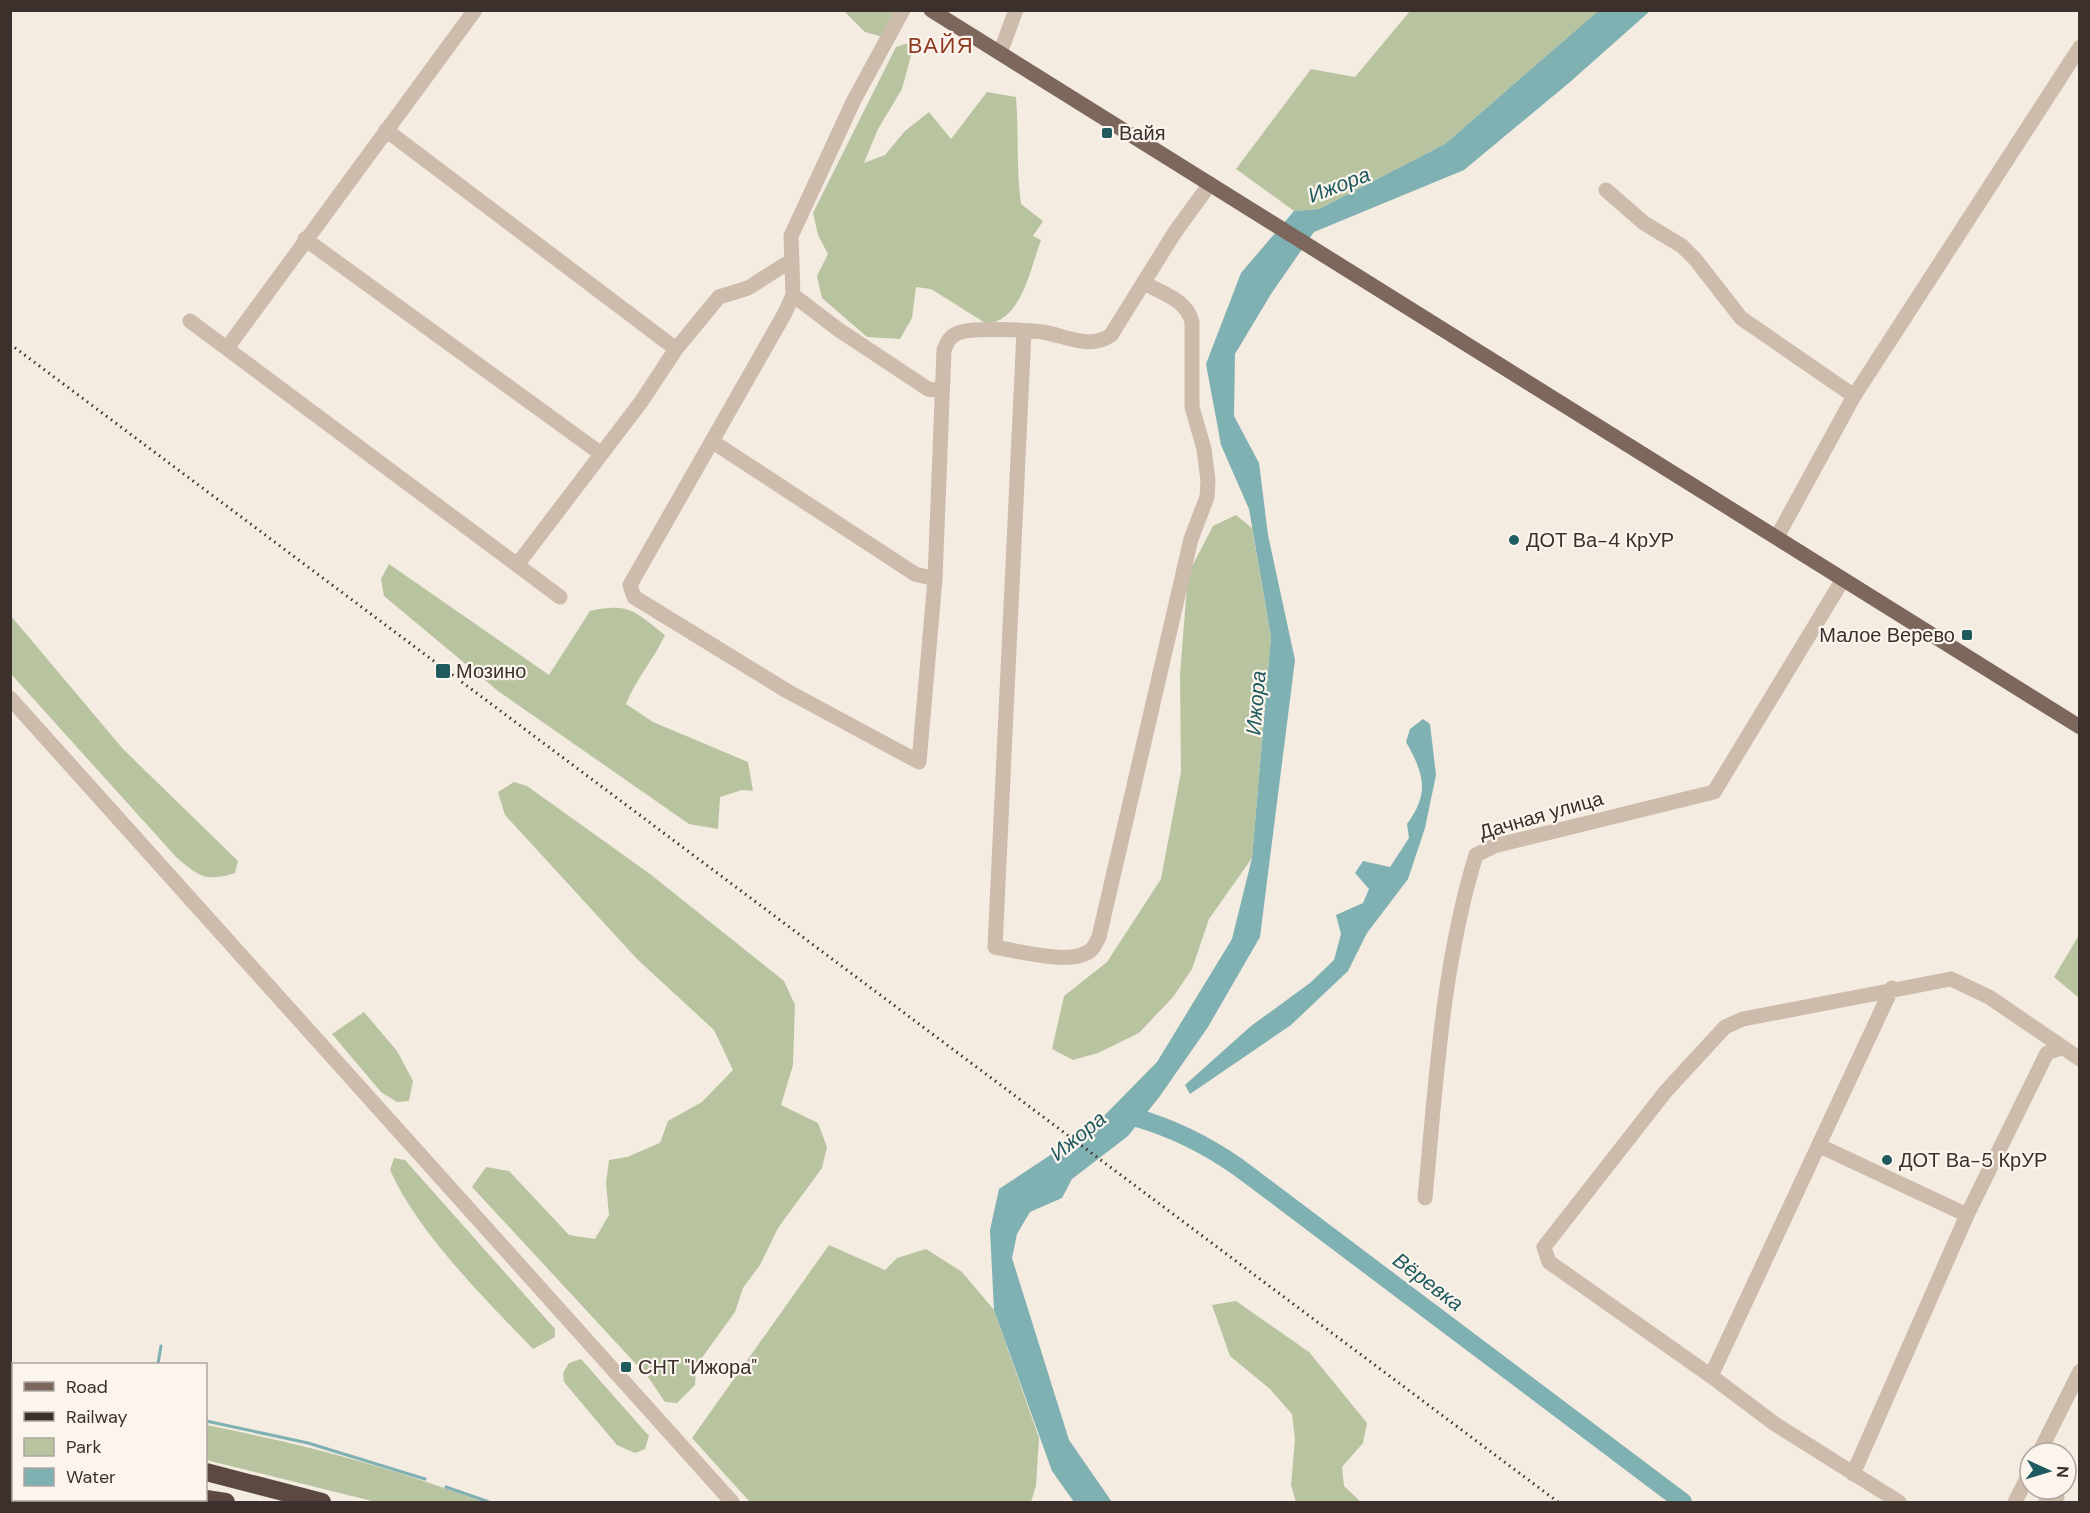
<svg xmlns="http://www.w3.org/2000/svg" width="2090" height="1513" viewBox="0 0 2090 1513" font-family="'DM Sans',sans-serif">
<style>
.green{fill:#b8c4a0}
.water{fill:#7fb0b2}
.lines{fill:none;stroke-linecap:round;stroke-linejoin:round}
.stream{stroke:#7fb0b2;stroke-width:3}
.river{stroke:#7fb0b2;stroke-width:18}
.minor{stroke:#cdbbac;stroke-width:15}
.major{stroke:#7d675c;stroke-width:15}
.highway{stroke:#5c4a42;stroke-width:18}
.rail{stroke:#3b302b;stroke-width:3;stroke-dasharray:1.5 4.5;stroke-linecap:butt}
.poi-dot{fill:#1f5a5e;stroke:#fbf5ee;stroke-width:2}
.labels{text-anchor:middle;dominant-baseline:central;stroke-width:4.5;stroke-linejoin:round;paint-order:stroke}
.poi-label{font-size:20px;fill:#3b302b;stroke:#fbf5ee;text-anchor:start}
.street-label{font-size:20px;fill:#3b302b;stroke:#fbf5ee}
.water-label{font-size:21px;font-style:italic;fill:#1f5a5e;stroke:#fbf5ee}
.quarter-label{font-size:22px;letter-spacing:1.5px;fill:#8c3b22;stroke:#fbf5ee}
</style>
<rect width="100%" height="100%" fill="#f4ebe1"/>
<!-- green -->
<path class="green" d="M893,10L897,13L883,37L865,32L844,11Z
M1410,11H1598L1445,144L1319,209L1294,211L1236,169L1311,69L1355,77Z
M915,41L902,89L878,129L864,163L885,155L905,131L929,112L951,139L987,92L1016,97C1019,133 1016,168 1021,204L1043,221L1033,236L1041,240C1030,268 1023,319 987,324L931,289L916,287L912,318L900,339L867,337L822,298L817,276L828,254L818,235L813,213L896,47Z
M1236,515L1252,528L1271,637L1252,858L1209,919L1192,969L1173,997L1139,1033L1098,1053L1073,1060L1052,1049L1064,996L1107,962L1161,879L1181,772L1180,674L1188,574L1213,526Z
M389,564L549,675L590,611C630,602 635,612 665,635C654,659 636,679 626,704L653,722L748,762L753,791L742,790L720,797L718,829L689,824L498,691L384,596L381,579Z
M11,616L123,749L238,861L235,873C205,882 200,877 177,858L11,674Z
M514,782L527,786L650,874L784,981L795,1005L793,1065L781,1105L818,1123L827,1147L822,1168L778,1228L760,1265L743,1288L735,1312L696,1366L695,1385L677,1403L665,1402L648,1377L472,1187L486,1167L509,1171L569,1235L595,1239L609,1215L606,1183L609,1160L627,1157L660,1143L668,1121L702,1102L733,1070L714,1030L637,959L505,815L498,792Z
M2079,935V998L2054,977Z
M364,1012L397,1051L413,1081L409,1101L397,1102L381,1092L332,1034Z
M394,1158L405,1160L555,1329V1337L533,1349C485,1299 418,1233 390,1170Z
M829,1245L885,1270L897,1258L926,1249L962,1272L994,1310L1039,1438L1036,1486L1031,1502H750L692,1438Z
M1236,1301L1309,1352L1367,1423L1363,1443L1342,1467L1344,1486L1361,1502H1296L1291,1485L1295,1439L1292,1414L1270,1389L1230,1356L1212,1305Z
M581,1359L649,1436L645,1449L635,1453L617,1445L564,1382L563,1373L569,1363Z
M206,1425C302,1444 391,1467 483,1502H376L206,1460Z"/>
<!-- water -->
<path class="water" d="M1598,11H1650L1570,82L1464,170L1314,232L1271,294L1235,354L1234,416L1259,463L1268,535L1295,660L1260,937L1208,1027L1160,1096L1128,1136L1072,1179L1062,1198L1030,1212L1017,1234L1012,1258L1069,1440L1112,1502H1074L1052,1471L994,1310L990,1230L999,1189L1055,1152L1067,1157L1080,1146L1070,1137L1099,1121L1157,1062L1232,939L1252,858L1271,637L1249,509L1221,445L1206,364L1241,273L1294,211L1319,209L1445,144Z
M1423,719L1430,724L1436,775L1425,828L1408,879L1367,933L1348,971L1291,1025L1190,1094L1185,1085L1251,1026L1310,983L1334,960L1341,934L1336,915L1363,903L1369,889L1355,873L1363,861L1390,867L1409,838L1407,824C1430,793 1424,774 1406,742L1410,729Z"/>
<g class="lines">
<!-- stream -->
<path class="stream" d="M158,1364L161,1346
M10,1396H14
M206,1421L308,1443L425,1479
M446,1487L489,1502"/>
<!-- river -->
<path class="river" d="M1134,1117C1173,1128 1205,1144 1238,1167L1683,1502"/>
<!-- minor -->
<path class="minor" d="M903,10L854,100L791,236L793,295L785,313L630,585L634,597L787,691L919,762L935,579
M1000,53L1016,10
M386,130L676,349
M1606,190L1644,223L1682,246L1695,259L1741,318L1854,396
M305,239L600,453
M793,295L839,330L928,389L942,391
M190,321L560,597
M1024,331L995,947C1018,951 1075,967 1092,949C1095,946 1097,940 1099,937L1191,539L1207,497L1208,481L1204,449L1192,407V322C1187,300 1162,293 1144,283
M227,348L475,10
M713,442L915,574L935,579L944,350C947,342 950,336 958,333C971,327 1028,330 1043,332C1066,336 1090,350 1111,335L1175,232L1210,184
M1777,537L1854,396L2080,47
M517,565L641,402L676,349L719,297L748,288L792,260
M10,698L732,1502
M1820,1146L1967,1215
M1425,1198C1436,1083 1442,965 1476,855L1494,846L1714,792L1842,581
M1711,1376L1892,988
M2039,1453L2080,1371
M1853,1474L1967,1215L2047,1053L2061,1048
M1899,1502L1775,1424L1711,1376L1549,1262L1544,1247L1666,1091L1725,1027L1743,1019L1951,979L1989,997L2080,1059
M2015,1502L2030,1472
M2046,1502L2057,1497"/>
<!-- major -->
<path class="major" d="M931,10L2080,727"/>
<!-- highway -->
<path class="highway" d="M10,1449H14
M206,1472L322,1502
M10,1474H14
M206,1499L226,1502"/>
<!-- rail -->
<path class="rail" d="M10,344L1558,1502"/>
</g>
<!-- markers -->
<g class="poi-dot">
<rect x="1101" y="127" width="12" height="12" rx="3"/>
<circle cx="1514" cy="540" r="6"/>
<rect x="1961" y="629" width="12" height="12" rx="3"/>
<rect x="435" y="663" width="16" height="16" rx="3"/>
<circle cx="1887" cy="1160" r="6"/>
<rect x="620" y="1361" width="12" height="12" rx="3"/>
</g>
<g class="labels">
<!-- poi labels -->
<g class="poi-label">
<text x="1119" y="133">Вайя</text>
<text x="1526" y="540">ДОТ Ва-4 КрУР</text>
<text x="1955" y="635" text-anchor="end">Малое Верево</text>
<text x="456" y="671">Мозино</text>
<text x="1899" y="1160">ДОТ Ва-5 КрУР</text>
<text x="638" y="1367">СНТ "Ижора"</text>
</g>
<!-- street labels -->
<g class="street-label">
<text transform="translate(1541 815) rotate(-16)">Дачная улица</text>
</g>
<!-- water labels -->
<g class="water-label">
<text transform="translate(1339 185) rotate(-21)">Ижора</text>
<text transform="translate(1256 703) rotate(-85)">Ижора</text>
<text transform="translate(1078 1136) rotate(-39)">Ижора</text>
<text transform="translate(1428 1282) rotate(37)">Вёревка</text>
</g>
<!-- quarter labels -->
<g class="quarter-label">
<text x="941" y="45">ВАЙЯ</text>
</g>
</g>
<!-- border -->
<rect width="2090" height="1513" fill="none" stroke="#3b302b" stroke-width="24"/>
<!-- legend -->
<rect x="12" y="1363" width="195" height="138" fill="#fbf5ee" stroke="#aea6a0" stroke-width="1.5"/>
<rect x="24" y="1382" width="30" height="9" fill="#7d675c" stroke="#aea6a0" stroke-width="1.5"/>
<text x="66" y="1393" font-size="18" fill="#3b302b">Road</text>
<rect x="24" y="1412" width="30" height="9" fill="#3b302b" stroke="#aea6a0" stroke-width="1.5"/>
<text x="66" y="1423" font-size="18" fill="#3b302b">Railway</text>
<rect x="24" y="1438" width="30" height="18" fill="#b8c4a0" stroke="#aea6a0" stroke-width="1.5"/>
<text x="66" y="1453" font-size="18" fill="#3b302b">Park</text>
<rect x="24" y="1468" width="30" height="18" fill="#7fb0b2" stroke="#aea6a0" stroke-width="1.5"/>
<text x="66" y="1483" font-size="18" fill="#3b302b">Water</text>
<!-- north arrow -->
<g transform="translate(2048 1471) rotate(94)"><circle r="28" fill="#fbf5ee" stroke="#aea6a0" stroke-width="1.5"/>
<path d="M0-4.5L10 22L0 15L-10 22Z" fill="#1f5a5e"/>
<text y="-9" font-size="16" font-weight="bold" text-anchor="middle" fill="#3b302b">N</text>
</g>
</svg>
